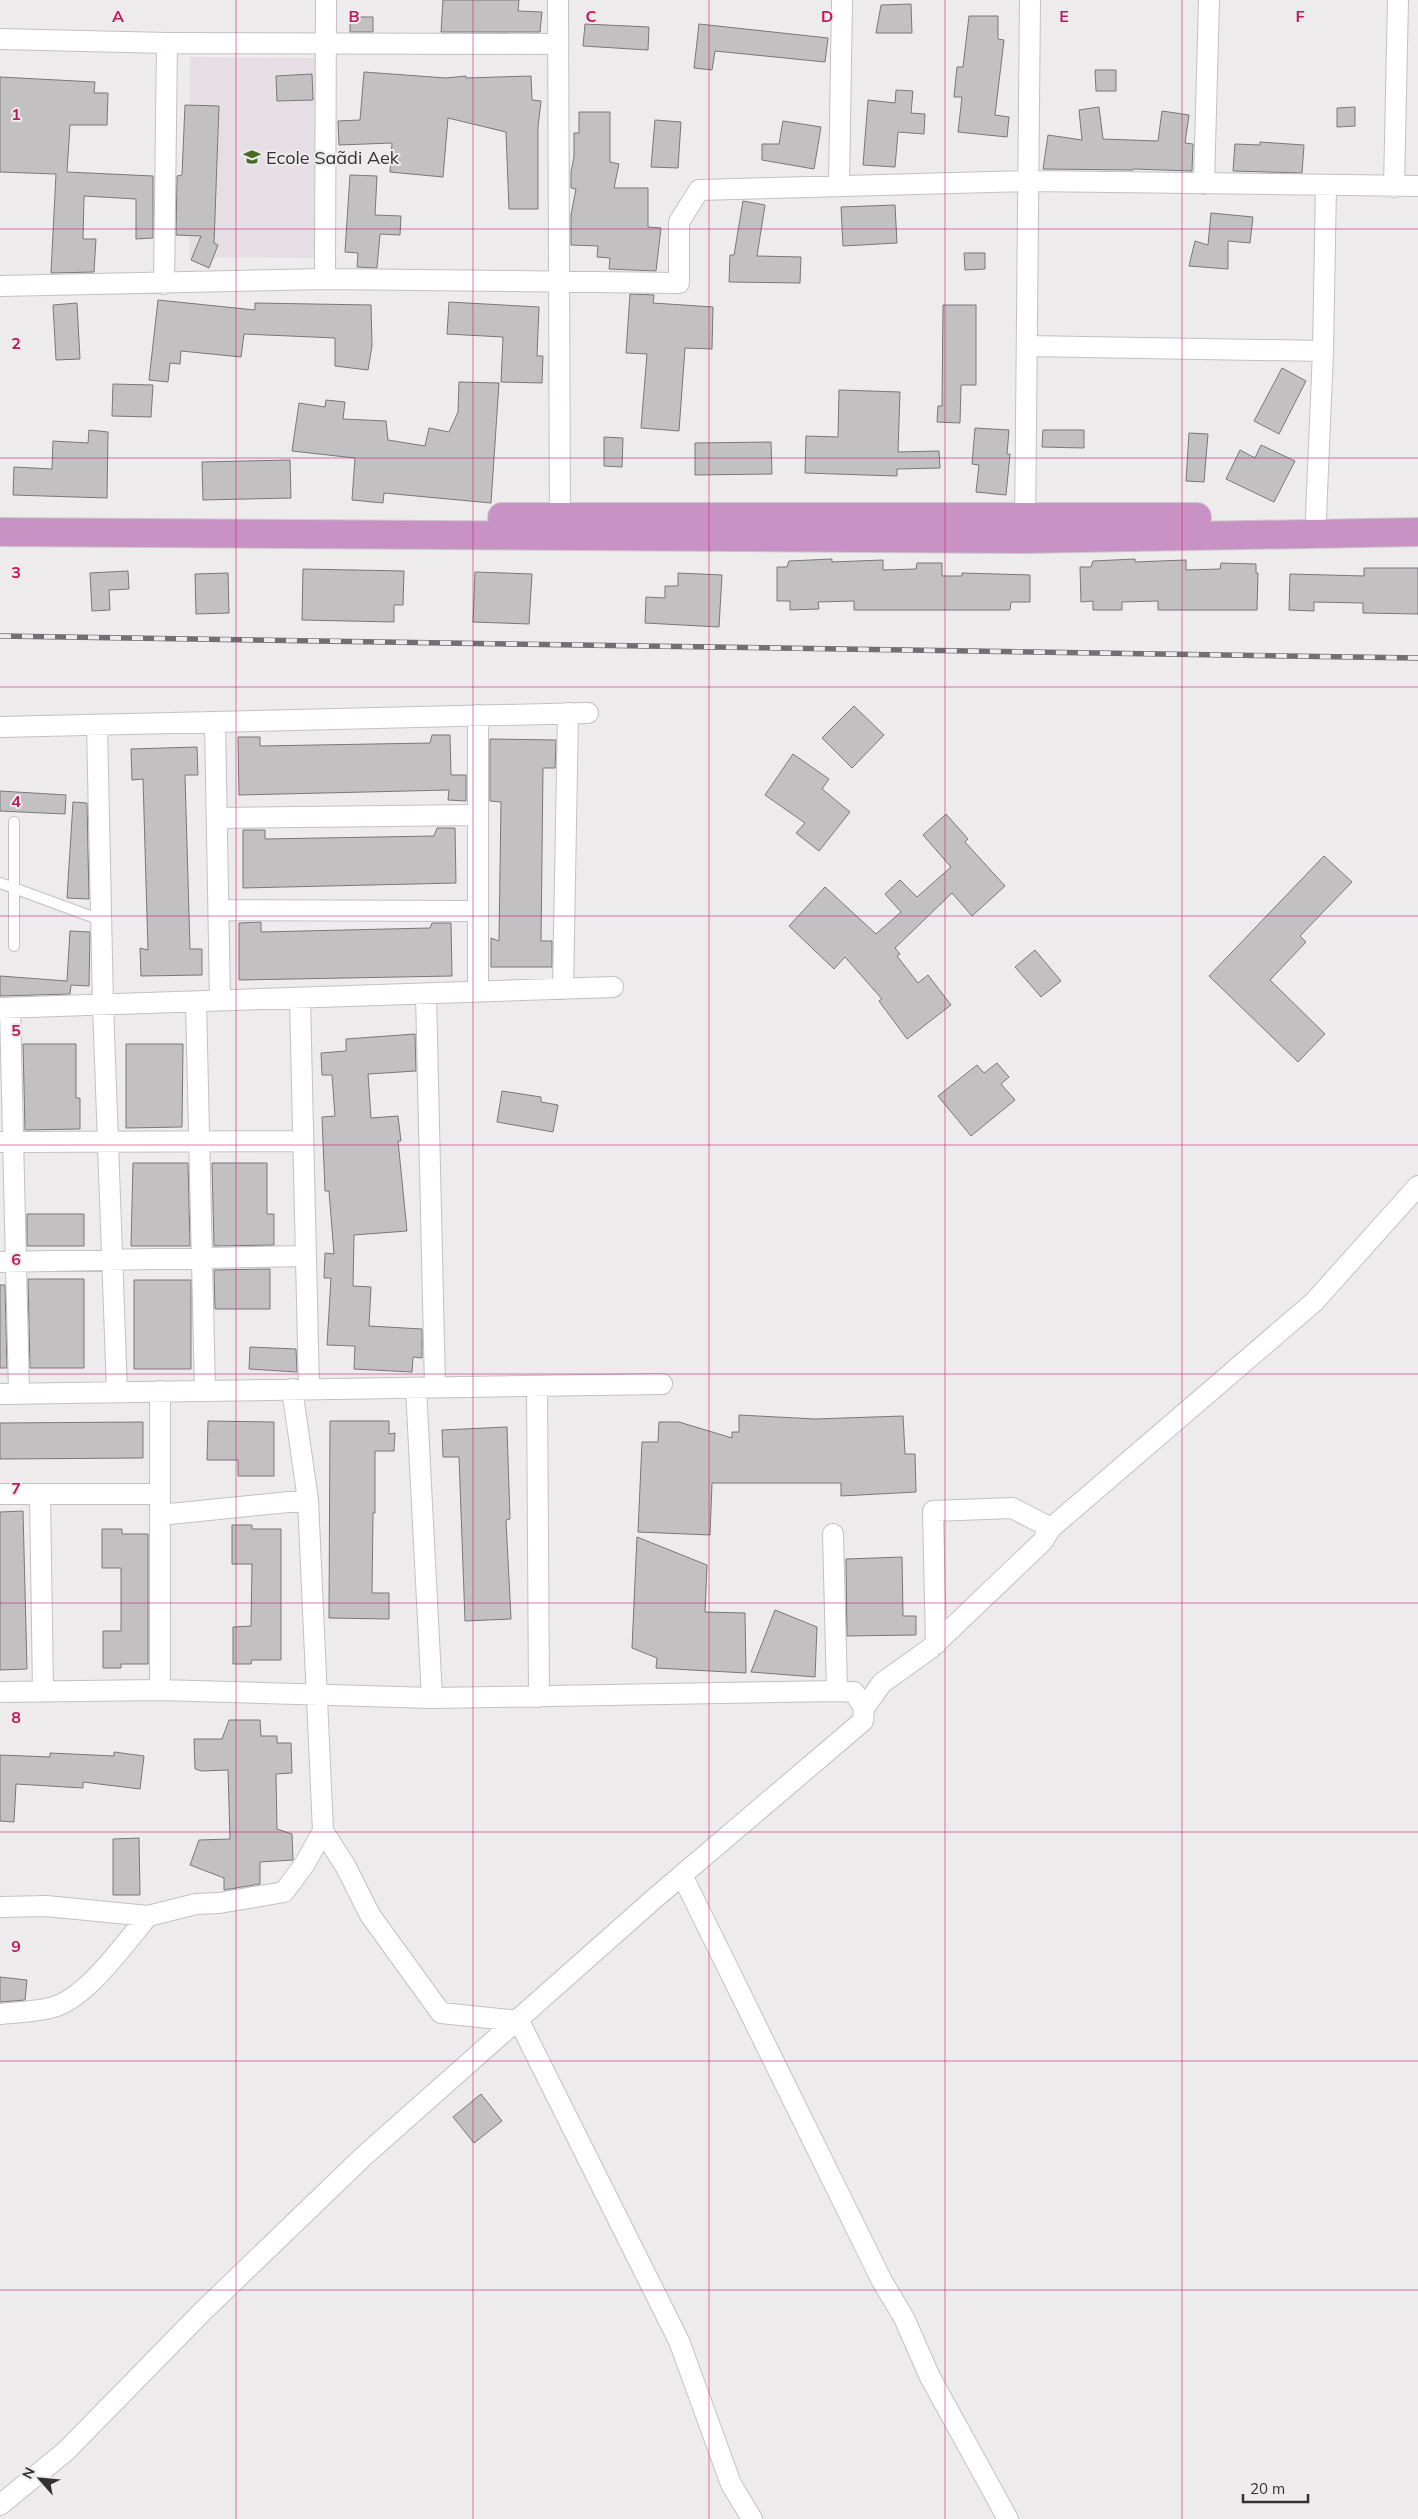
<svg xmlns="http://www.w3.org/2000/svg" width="1418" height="2519" viewBox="0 0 1418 2519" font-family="Mulish,sans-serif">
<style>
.built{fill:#e6dee5}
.building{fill:#c3c0c2;stroke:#7a777a}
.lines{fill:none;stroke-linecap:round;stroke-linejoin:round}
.service-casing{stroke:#c3c0c3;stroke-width:12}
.minor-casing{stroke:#c3c0c3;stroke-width:22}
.trunk-casing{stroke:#cacaca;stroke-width:30}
.service{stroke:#fff;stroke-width:10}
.minor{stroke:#fff;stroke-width:20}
.trunk{stroke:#c892c4;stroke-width:28}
.rail-casing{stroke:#716f71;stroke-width:5.5}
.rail{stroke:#eeebed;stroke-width:4;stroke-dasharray:11;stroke-linecap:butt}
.grid{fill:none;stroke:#c2185b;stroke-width:1;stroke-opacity:0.55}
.labels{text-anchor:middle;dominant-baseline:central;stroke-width:4;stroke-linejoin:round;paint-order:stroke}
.poi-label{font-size:18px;fill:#333233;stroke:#eeebed;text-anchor:start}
.grid-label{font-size:16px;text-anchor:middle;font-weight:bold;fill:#c2185b;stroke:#eeebed;stroke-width:4;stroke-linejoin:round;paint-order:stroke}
</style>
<rect width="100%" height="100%" fill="#eeebed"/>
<!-- built -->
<path class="built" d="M190,57L315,58L314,258L189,257Z"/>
<!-- building -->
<path class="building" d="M443,0H519L518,11L542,12L540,32H441Z
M911,4L912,33H876L881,5Z
M969,16H998V39L1004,40L995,115L1009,117L1007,137L958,132L962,97H954L957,67H963Z
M350,17H373V32H350Z
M585,24L649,27L648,50L583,46Z
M699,24L828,38L825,62L715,51L712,70L694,68Z
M1095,70H1116V91H1096Z
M364,72L446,78L466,76V78L531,76L532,100L541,101L538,127V209H509L506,132L448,118L443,177L390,172L392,143L339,145L338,121L360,120Z
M312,74L313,100L277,101L276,76Z
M0,77L95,82L94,93H108L107,125H70L67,172L153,176V238L136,239V199L84,196L83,239H96L94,272L51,273L56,174L0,172Z
M896,90L913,91L911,113L925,114L924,134L898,132L895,167L863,165L868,100L895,103Z
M185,105L219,106L214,243L218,245L209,268L191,260L201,236L176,235L177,176L182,175Z
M1099,107L1103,139L1158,141L1162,111L1189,115L1185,143L1193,144L1192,171L1134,169L1133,170L1043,169L1048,135L1082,140L1079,110Z
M1355,107V126L1337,127V108Z
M579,112H610V162L619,164L614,188H648V227L661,228L656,271L609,269L610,258L597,257L598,246L571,245V215L576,189L571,188V172L574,157V133H579Z
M655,120L681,122L678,168L651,167Z
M783,121L821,127L814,169L762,160V144H779Z
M1260,142L1304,145L1302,173L1233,171L1235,144L1260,145Z
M350,175L377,176L375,215L401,216L400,235L380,234L377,268L357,267L358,253L345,252Z
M743,201L765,205L757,256L801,257L800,283L729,282L730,255H734Z
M895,205L897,243L843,246L841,207Z
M1211,213L1253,217L1250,243L1228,241V269L1189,266L1195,241L1208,245Z
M964,253H985V269L965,270Z
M630,294L654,295L653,303L713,307L712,349L685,348L679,431L641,428L647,354L626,353Z
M158,300L255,310V303L371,305L372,346L368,370L335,366V338L244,334L241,357L181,351L180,364L170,363L168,382L149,380Z
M449,302L539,307L537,356H543L542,383L501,382L503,337L447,334Z
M77,303L80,359L56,360L53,305Z
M943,305H976V385H961L960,423L937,422L938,406H942Z
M1282,368L1306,381L1279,434L1254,421Z
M459,382L499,383L491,503L384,493L383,503L352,500L355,458L292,451L299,403L325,407L326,400L345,402L343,419L386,421L388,440L425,446L429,428L449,432L458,412Z
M113,384L153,385L151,417L112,416Z
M839,390L900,392L898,452L939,451L940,468L897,469V476L805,473L806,436L838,437Z
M975,428L1009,430L1007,454H1010L1006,495L976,492L979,465L972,464Z
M89,430L108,432L107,498L13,495L14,467L52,469L53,441L88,443Z
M1043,430H1084V448L1042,447Z
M1189,433L1208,434L1204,482L1186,481Z
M604,437L623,438L622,467L604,466Z
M771,442L772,474L695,475V443Z
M1261,445L1295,461L1274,502L1226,479L1240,450L1255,458Z
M290,460L291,498L203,500L202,462Z
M832,559V562L883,560V570L916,569L917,563H942V576H962V573L1030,575V602H1011L1010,610H854V601L818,602L819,609L790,610V601H777V567H787L789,561Z
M1135,559V562L1186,560V570L1220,569L1221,563L1256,564V573H1258L1257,610H1158V601L1122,602V610H1093V601L1081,602L1080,567H1091L1093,561Z
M1364,568H1418V614L1363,613V603L1314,602V611L1289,610L1290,574L1364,576Z
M303,569L404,571L403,605H394V622L302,620Z
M128,571L129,589L109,590L110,610L92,611L90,573Z
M475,572L532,574L529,624L473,622Z
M228,573L229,613L196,614L195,574Z
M678,573L722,575L719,627L645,623L646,597L665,598V586H678Z
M854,706L884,735L852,768L822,738Z
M432,735H450L451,775H466V801L448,800L449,790L239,795L238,737H260V746L430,743Z
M490,739L556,740L555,768H543L541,941H552V967H491V938L499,941L501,802L490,801Z
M197,747L198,775H185L190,949H202V975L141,976L140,948L148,950L143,779L132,780L131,749Z
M793,754L829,779L822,789L850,812L819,851L796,833L805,823L765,795Z
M0,791L66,795L65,814L0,811Z
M73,802L87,803L89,899L67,898Z
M946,814L968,839L965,842L1005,886L972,916L952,893L895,948L900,954L897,956L918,983L928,975L951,1005L907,1039L879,1001L882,999L845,957L834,969L789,926L825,887L876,934L901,912L885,894L900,880L917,897L951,867L923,835Z
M437,828H455L456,883L243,888V830H265V839L434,836Z
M1324,856L1352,882L1300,936L1306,942L1270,980L1325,1034L1298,1062L1209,976Z
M261,922V932L430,928L432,923H451L452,976L239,980V923Z
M70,931L90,932L89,986L71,985L70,994L0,996V976L67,981Z
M1035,950L1061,981L1041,997L1015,967Z
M415,1034L416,1071L368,1074L371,1118L398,1116L401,1141H398L407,1231L354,1235L353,1286L371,1287L369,1326L422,1329V1358L413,1357L412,1372L354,1369L355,1346L327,1345L331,1278H324L325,1253L334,1254L329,1191H325L322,1117L335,1116L332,1075H322L321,1053L346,1051V1039Z
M23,1044H76V1098H80V1129L25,1130Z
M126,1044H183L182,1127L126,1128Z
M997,1063L1009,1077L1001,1084L1015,1100L971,1136L938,1096L977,1065L984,1073Z
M502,1091L541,1097V1102L558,1105L553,1132L497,1122Z
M133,1163H188L190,1246H131Z
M212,1163H267V1214H274V1245L214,1246Z
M27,1214H84V1246H27Z
M270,1269V1309H215L214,1270Z
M28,1279H84V1368H30Z
M134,1280H191V1369H134Z
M0,1285H5L7,1368H0Z
M250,1347L296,1349L297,1372L249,1369Z
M739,1415L815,1419L903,1416L905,1454H915L916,1492L841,1496V1483H712L710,1535L638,1532L642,1442H658L659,1422H679L732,1438V1432H739Z
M208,1421L274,1422V1476H238V1460H207Z
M330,1421H389V1434L395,1433L394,1451H375V1513H373L372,1593H389V1619L329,1618Z
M143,1422V1458L0,1459V1423Z
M507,1427L510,1519L506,1520L511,1619L465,1621L459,1457H443L442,1430Z
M23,1511L27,1669L0,1670V1512Z
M232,1525H252V1529H281V1660H252L251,1664H233V1627L251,1626L252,1564H232Z
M102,1529H122V1534H148V1664H121V1668H103V1631H121V1568H102Z
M637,1537L707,1565L705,1612L745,1613L746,1673L656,1668L657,1658L632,1648Z
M902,1557L903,1616H916V1635L847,1636L846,1559Z
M775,1610L817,1627L815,1677L751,1672Z
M229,1720H260L261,1736H277V1743H291L292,1773L276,1774L277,1829L292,1834L293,1860L260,1862V1884L224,1890V1878L190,1865L199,1840L230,1839L228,1770L202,1771L195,1769L194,1739H222Z
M114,1752L144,1756L140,1789L83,1782V1788L16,1784L14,1822L0,1821V1755L50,1757V1753L114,1756Z
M139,1838L140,1895H113V1839Z
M0,1977L27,1980L25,2000L0,2002Z
M481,2094L502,2121L474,2143L453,2117Z"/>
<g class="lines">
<!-- service casing -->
<g class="service-casing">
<path id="service" d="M0,883L101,920
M14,946V822"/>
</g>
<!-- minor casing -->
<g class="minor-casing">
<path id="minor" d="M558,0L560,530
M0,39L167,43L558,44
M1204,184L1209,0
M839,186L842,0
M1394,187L1398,0
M325,279L326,0
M164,284L167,43
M0,286L325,279L679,283V222L699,190L1029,181L1418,186
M1027,346L1323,351
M1316,517L1323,351L1326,186
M1025,530L1030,0
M215,722L220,1001
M97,725L103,1005L117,1392
M0,727L588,713
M217,818L478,815
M219,910L478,911
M563,989L568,713
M478,992V715
M426,994L435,1387
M300,998L309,1389
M196,1002L205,1391
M0,1008L613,987
M10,1008L19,1393
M0,1142L303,1141
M0,1262L306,1256
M537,1386L539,1697
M416,1388L432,1698
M292,1389L308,1500L323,1831
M0,1394L662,1384
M0,1494H160
M40,1494L43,1691
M160,1515L308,1500
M833,1534L837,1691
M936,1644L933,1511L1012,1508L1051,1528
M160,1690V1391
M0,1692L160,1690L432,1698L837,1691L854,1692L864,1708L863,1721L655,1898L365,2155L203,2311L66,2451L0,2505
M864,1708L882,1683L931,1648L1042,1542L1051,1528L1314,1302L1418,1186
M682,1875L882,2281L904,2318L930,2377L1008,2519
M0,1907L46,1906L148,1916L196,1904L219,1903L284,1892L304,1865L323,1831L346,1867L370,1915L441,2013L519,2021L679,2341L731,2484L752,2519
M0,2014C16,2012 34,2012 50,2008C86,2000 124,1944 148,1916"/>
</g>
<!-- trunk casing -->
<g class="trunk-casing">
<path id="trunk" d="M502,517H1197
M0,532L1025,539L1418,532"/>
</g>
<!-- service -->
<use href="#service" class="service"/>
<!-- minor -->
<use href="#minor" class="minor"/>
<!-- trunk -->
<use href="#trunk" class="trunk"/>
<!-- rail casing -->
<g class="rail-casing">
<path id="rail" d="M0,636L1418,658"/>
</g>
<!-- rail -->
<use href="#rail" class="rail"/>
</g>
<!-- grid -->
<path class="grid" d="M236,0V2519M473,0V2519M709,0V2519M945,0V2519M1182,0V2519M0,229H1418M0,458H1418M0,687H1418M0,916H1418M0,1145H1418M0,1374H1418M0,1603H1418M0,1832H1418M0,2061H1418M0,2290H1418"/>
<!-- icons -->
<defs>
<g id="school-bare" transform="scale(1.35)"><path d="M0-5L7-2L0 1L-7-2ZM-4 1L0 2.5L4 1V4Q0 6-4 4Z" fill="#456c26" stroke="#eeebed" stroke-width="2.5" paint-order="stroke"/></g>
</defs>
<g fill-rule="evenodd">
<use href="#school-bare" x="252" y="157"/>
</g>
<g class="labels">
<!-- poi labels -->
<g class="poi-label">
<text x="266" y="157">Ecole Saãdi Aek</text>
</g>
</g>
<g class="grid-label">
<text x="118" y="22">A</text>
<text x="354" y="22">B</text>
<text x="591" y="22">C</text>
<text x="827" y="22">D</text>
<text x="1064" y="22">E</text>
<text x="1300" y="22">F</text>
<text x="16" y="120">1</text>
<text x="16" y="349">2</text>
<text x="16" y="578">3</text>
<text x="16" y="807">4</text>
<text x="16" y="1036">5</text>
<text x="16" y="1265">6</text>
<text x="16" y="1494">7</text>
<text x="16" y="1723">8</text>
<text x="16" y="1952">9</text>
</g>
<!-- north arrow -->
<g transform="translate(40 2479) rotate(297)" stroke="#eeebed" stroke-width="4" paint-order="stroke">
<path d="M0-4L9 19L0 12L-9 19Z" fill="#333233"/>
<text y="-8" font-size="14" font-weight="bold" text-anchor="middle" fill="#333233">N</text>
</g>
<!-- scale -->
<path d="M1243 2494v8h65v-8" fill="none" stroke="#333233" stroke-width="2.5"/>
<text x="1250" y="2494" font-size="15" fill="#333233" stroke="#eeebed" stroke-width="4" paint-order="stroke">20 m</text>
</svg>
